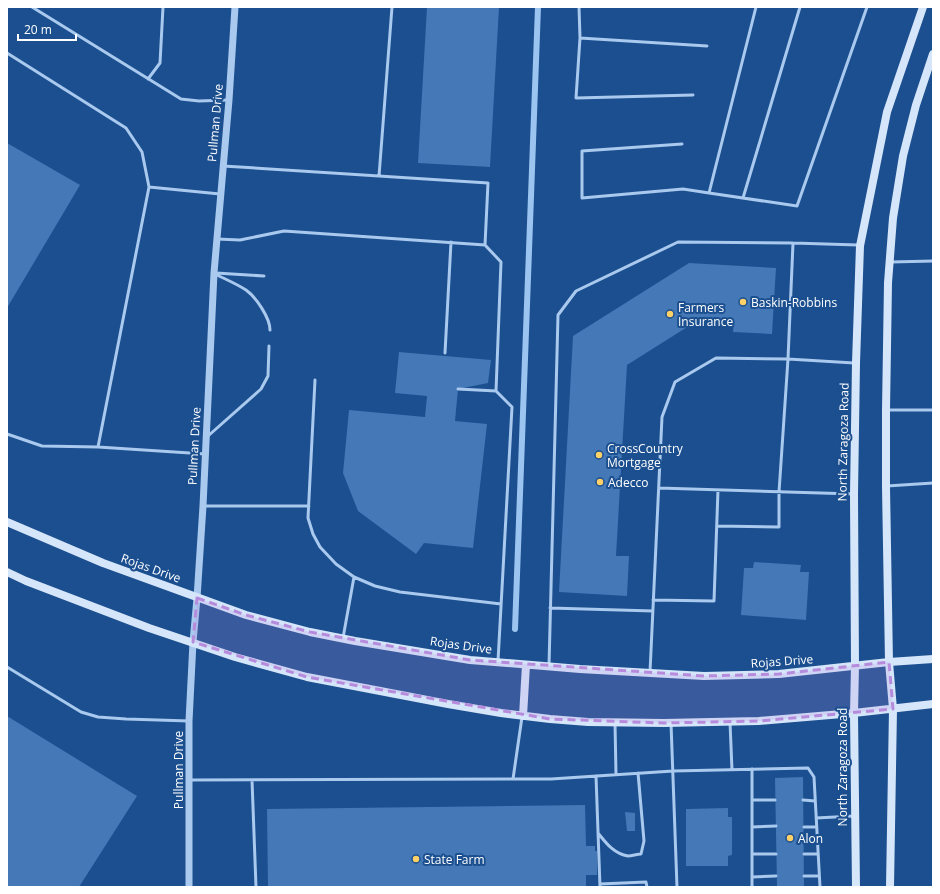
<svg xmlns="http://www.w3.org/2000/svg" width="940" height="894" viewBox="0 0 940 894" font-family="'Open Sans',sans-serif">
<style>
.lines{fill:none;stroke-linecap:round;stroke-linejoin:round}
.stream{stroke:#9cc4f0;stroke-width:6}
.building{fill:#4478b7}
.service{stroke:#a9c9ee;stroke-width:3}
.tertiary{stroke:#a9c9ee;stroke-width:7}
.secondary{stroke:#d6e6fa;stroke-width:8}
.marked{fill:#b68bdc;fill-opacity:0.2;stroke:#b68bdc;stroke-width:3;stroke-dasharray:8 5;stroke-linejoin:round}
.poi-dot{fill:#ffd166;stroke:#1b4f8f;stroke-width:1.5}
.labels{text-anchor:middle;dominant-baseline:central;stroke-width:4;stroke-linejoin:round;paint-order:stroke}
.street-label{font-size:12px;fill:#fff;stroke:#1b4f8f}
.poi-label{font-size:12px;fill:#fff;stroke:#1b4f8f;text-anchor:start}
</style>
<rect width="100%" height="100%" fill="#1b4f8f"/>
<g class="lines">
<!-- stream -->
<path class="stream" d="M515,629L538,7"/>
</g>
<!-- building -->
<path class="building" d="M427,7H499L490,167L418,163Z
M7,143L80,185L7,308Z
M689,263L776,268L772,334L733,332L734,321L700,319L627,365L616,556H629L627,596L559,592L573,336Z
M399,352L491,360L488,383L458,389L455,421L487,424L473,548L424,543L416,554L358,511L343,473L349,410L425,417L427,396L395,393Z
M754,562L801,565L800,572H809L806,620L741,615L744,568H753Z
M7,716L137,796L79,887H7Z
M803,777L804,887H777L775,778Z
M585,805L586,846H595V851H597V875H586V887H268L267,809Z
M728,808V817H732V855L728,856V866H686V809Z
M625,812L635,813V831H627Z"/>
<g class="lines">
<!-- service -->
<path class="service" d="M32,7L181,99L199,101L228,100
M579,7L580,38L576,98L693,95
M580,38L707,46
M7,53L126,128L142,152L149,187
M148,79L160,63L163,7
M682,144L582,151V198L683,189L709,193L756,7
M223,166L488,183L485,245L501,262L496,391L512,407L498,661
M379,176L392,7
M709,193L797,206L867,7
M743,198L800,7
M217,239L240,240L284,231L485,245
M891,262L933,261
M216,273L264,276
M215,274C225,279 237,284 246,290C256,297 270,318 270,330
M445,353L451,242
M315,380L308,518L313,534L320,547L336,564L354,577L375,586L400,592L501,604
M458,389L496,391
M887,410H933
M7,434L42,446L98,447
M208,436L261,389L268,376L269,346
M205,454L98,447L149,187L220,194
M887,486L933,483
M659,488L854,494
M203,506H309
M717,526L779,527V492L788,359L793,243
M653,600L714,601L718,490
M550,608L653,611
M343,638L354,577
M549,666L558,315L576,291L678,242L793,243L858,245
M7,667L81,712L98,717L126,719L189,721
M650,672L662,417L675,382L716,358L788,359L854,363
M730,722L732,770
M615,723L616,775
M671,723L677,887
M596,776L600,887
M513,779L522,717
M189,780L551,779L673,771L808,768L814,777L820,887
M252,780L256,887
M752,800H775
M803,800L815,801
M816,818L854,816
M752,827L776,826
M804,827H816
M598,833C606,843 614,854 628,856C632,856 637,854 641,854L644,841L638,773
M752,854H776
M804,854H818
M804,876H819
M752,877L776,876
M600,884L646,882L647,887
M752,887V769"/>
<!-- tertiary -->
<path class="tertiary" d="M189,887V721L193,642L197,598L203,506L214,273L229,100L235,7"/>
<!-- secondary -->
<path class="secondary" d="M7,522L103,563L246,615L310,632L355,641L470,660L580,669L704,676L779,674L889,662L933,659
M7,572L26,581L149,628L235,657L307,677L448,704L501,713L550,719L588,722L664,723L759,721L854,713L933,704
M523,716L526,665
M856,887L854,713L855,666L854,494L856,363L860,246L887,112L923,7
M890,887L893,709L889,662L886,487V410L888,283L893,218L903,156L916,105L933,54"/>
</g>
<!-- marked area -->
<path class="marked" d="M197,598L246,615L310,632L470,660L704,676L779,674L889,662L893,709L759,721L664,723L550,719L307,677L193,642Z"/>
<!-- markers -->
<g class="poi-dot">
<circle cx="743" cy="302" r="4"/>
<circle cx="670" cy="314" r="4"/>
<circle cx="599" cy="455" r="4"/>
<circle cx="600" cy="482" r="4"/>
<circle cx="790" cy="838" r="4"/>
<circle cx="416" cy="859" r="4"/>
</g>
<g class="labels">
<!-- street labels -->
<g class="street-label">
<text transform="translate(215 123) rotate(-85)">Pullman Drive</text>
<text transform="translate(843 442) rotate(-89)">North Zaragoza Road</text>
<text transform="translate(194 446) rotate(-87)">Pullman Drive</text>
<text transform="translate(151 568) rotate(20)">Rojas Drive</text>
<text transform="translate(461 645) rotate(8)">Rojas Drive</text>
<text transform="translate(782 661) rotate(-4)">Rojas Drive</text>
<text transform="translate(842 767) rotate(-90)">North Zaragoza Road</text>
<text transform="translate(178 770) rotate(-90)">Pullman Drive</text>
</g>
<!-- poi labels -->
<g class="poi-label">
<text x="751" y="302">Baskin-Robbins</text>
<text x="678" y="307">Farmers<tspan x="678" dy="14">Insurance</tspan></text>
<text x="607" y="448">CrossCountry<tspan x="607" dy="14">Mortgage</tspan></text>
<text x="608" y="482">Adecco</text>
<text x="798" y="838">Alon</text>
<text x="424" y="859">State Farm</text>
</g>
</g>
<!-- border -->
<rect width="940" height="894" fill="none" stroke="#ffffff" stroke-width="16"/>
<!-- scale -->
<path d="M18 34v6h58v-6" fill="none" stroke="#ffffff" stroke-width="2"/>
<text x="24" y="34" font-size="12" fill="#ffffff" stroke="#1b4f8f" stroke-width="3" paint-order="stroke">20 m</text>
</svg>
